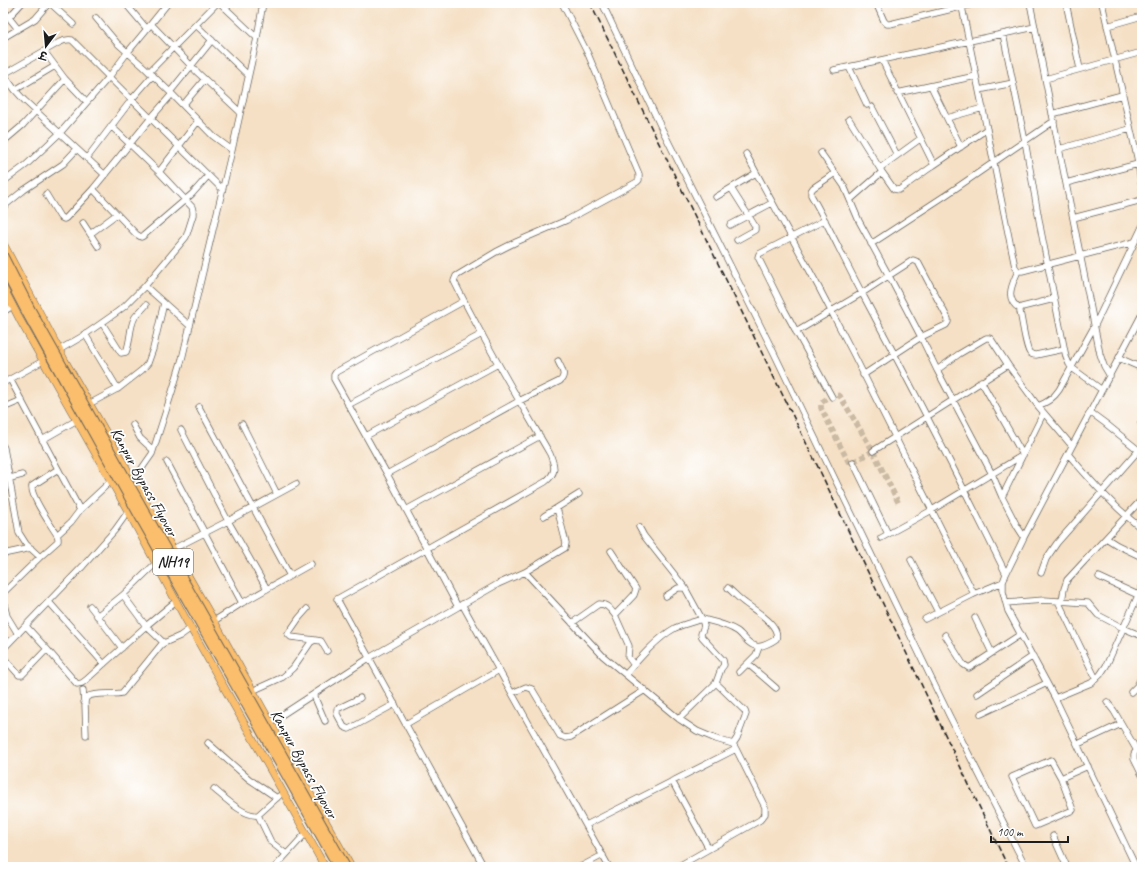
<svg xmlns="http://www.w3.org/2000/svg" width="1145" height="870" viewBox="0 0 1145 870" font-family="Caveat,'Playpen Sans Deva',sans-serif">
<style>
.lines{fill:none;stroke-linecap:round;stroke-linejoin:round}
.minor-tunnel{stroke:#cab9a3;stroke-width:5.5;stroke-dasharray:5.5 3;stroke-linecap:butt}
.minor-casing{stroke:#686157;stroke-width:7}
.major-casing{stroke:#686157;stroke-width:8}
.minor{stroke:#fff;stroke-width:5.5}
.major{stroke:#fabe6d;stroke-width:7}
.rail{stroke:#1c1c1c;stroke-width:1.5;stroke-dasharray:6 3;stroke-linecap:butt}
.highway-bridge-casing{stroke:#686157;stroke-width:10;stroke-linecap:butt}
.highway-bridge{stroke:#fabe6d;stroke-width:8}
.labels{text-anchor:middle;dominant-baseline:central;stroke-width:3.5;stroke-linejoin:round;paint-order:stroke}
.shield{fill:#fff;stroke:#606060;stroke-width:1}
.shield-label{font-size:15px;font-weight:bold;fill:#1c1c1c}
.street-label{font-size:16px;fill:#1c1c1c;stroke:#fff}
</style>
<rect width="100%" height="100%" fill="#fff"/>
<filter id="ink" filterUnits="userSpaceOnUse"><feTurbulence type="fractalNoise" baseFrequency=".025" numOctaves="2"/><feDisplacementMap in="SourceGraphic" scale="8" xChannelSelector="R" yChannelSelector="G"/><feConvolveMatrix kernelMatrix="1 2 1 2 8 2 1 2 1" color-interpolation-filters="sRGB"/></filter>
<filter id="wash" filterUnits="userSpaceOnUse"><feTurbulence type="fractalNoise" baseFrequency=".012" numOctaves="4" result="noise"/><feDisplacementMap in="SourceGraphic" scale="16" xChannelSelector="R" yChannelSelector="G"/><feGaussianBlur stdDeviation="0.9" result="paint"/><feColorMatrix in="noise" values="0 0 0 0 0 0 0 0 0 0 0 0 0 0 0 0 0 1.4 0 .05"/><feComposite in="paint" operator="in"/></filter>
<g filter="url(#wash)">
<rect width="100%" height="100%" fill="#f5e0c5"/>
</g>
<g filter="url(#ink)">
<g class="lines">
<!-- minor-tunnel -->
<path class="minor-tunnel" d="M873,451L853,462L848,461L821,408V403C826,399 834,393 840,396L873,451L899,504"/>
<!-- minor casing -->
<g class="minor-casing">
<path id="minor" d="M50,3L73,24
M125,3L147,29
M220,3L257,38
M602,3L660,125L774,353L949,715L1026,867
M876,3L884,21L887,24H890L977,3
M1030,3L1100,354L1104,366L1110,376
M1066,3L1080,69
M1102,3L1137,157L1142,187
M962,7L1015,267L1018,271H1022L1134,242
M3,10L9,17
M96,18L117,43L144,67L172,94L213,136L232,150
M151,24L168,3
M196,25L248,75
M1107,26L1142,16
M18,29L10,19L9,17L22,3
M1003,34L1025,141L1041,231L1066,357L1069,364L1072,368L1102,390
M3,38L35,19L49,3
M44,51L65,79L87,102
M882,60L934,165
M849,67L867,105
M834,70L1035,27
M149,72L217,3
M3,73L15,90L24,100L105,175
M1045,79L1142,52
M931,86L961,147
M15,90L55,66
M979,90L1013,83
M170,92L212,40
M897,93L976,76
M183,105L204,80
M872,107L897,155
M1052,114L1122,95
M947,118L983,108
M849,119L882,172L894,189L899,190L934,165L987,129
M3,142L23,125L65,79
M1059,149L1130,129
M821,153L844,186L859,221L889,276L921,337L937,370L992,474L1002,497L1017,526L1024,537
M746,154L818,286L854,355L974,594
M87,158L132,99L153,75
M880,168L920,139
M159,172L198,121
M835,173L813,188L811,191V195C830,228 845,262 863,295C912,387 960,480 1006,574
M3,182L26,165L60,133L109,77L72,40C67,39 64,40 60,42L4,74
M1066,183L1138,164
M731,188L755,226V230L737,240
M93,189L136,234L141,237L143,236L192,194L208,176
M222,189L109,77L127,53L151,24L198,73L240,112
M46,194L60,217L64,219L66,218L93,189L151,118L172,94
M716,197L756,173
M850,200L882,172
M3,207L24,190L63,164L77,149
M1073,218L1142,200
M825,220L759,254L758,257L785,311L832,397
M83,223L98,246
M730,225L772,203
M90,234L117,214
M871,244L946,195L1054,121
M1018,271C1012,285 1004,299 1020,309
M145,286L190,326
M1054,299L1022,307L1020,309V312C1022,319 1026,350 1030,353C1032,355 1034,355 1036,355L1064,349
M3,312L13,306
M102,323L121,353L126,352C131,341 129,327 135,317C138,313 143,309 146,305
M796,332L862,293L913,260L918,262L948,319V322L946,325L921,337L863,375
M85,334L118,389
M59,350L83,336L113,315L125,306L145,286L186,237L193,215V211L192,207L159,172L111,126
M1119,358L1142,368
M937,370L959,354L986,338H989L991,339L1008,365L1038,406L1072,446
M10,379L80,510
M3,383L43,361
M89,404L119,388L142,370L148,363L153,349L164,303
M348,405L482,334
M1038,406C1047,402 1053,399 1059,390L1095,325L1142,227
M199,407L290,576
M3,408L22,400
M1090,412L1105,423L1142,453
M1141,423L1142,421
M242,424L277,494
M133,425L140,438L153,450
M181,430L228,521L267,589
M366,436L498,364
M42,440L77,420
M3,446L4,448L19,533L26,544L40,557
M873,451L1008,365
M1068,454C1091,481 1114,507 1142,529
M167,462L242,603
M853,462L888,534
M387,474L519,401L560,381C567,375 561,368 558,361
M3,480L22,475
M131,482L133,481L152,454L172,392L182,359L232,150L257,38L263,3
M1002,497L1043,414
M406,510L540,436
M544,516L579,494
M639,527L644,536L685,588
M57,535C51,525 30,496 32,486L58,469
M881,538L932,510L1023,455L981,381
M1106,538L1117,545L1142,557
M173,549L228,521L296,484
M611,551L636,589L634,595L615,615L629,646L628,657L634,665
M3,554L31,548
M911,560L938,612
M525,572L565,548L566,543L557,508
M1041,573L1046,559L1057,543L1139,450
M1099,577L1138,595
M3,593L40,557L58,541V538L57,535L71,522L80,510L111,481
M123,595L156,563
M3,600L7,616L18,634
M1058,601L1096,679
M1062,601L1064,589L1067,580L1142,499
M49,602L104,664
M1006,603L1044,600L1088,603L1098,615L1123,628L1142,636
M462,604L609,867
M90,606L122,648
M458,607L387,474L334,379V375L336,372L464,301
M307,609L299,618L288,634L291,637L315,640
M97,616L123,595L146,626L164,643
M975,618L992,653
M702,619C714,622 726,624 737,631C743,635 748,645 756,646C761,648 772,642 776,639C781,625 754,610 745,603C739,599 734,593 728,588
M702,619L704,626L701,634L702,637L723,660L724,665L721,669L716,683
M925,619L974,594L1003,582
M214,621L242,603L311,564
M572,623L599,604C607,604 610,609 615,615
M26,626L47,649L77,684L82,683L86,680L146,626L176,601
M945,635L963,664L969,668L1021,634
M3,649L83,566L115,530L130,509
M3,657L19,675H22L47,649
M748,664L776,688
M739,672L756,655L759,647
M626,674C639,659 657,638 675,628C683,624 693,622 702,619L685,588H678L666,596
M1137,686L1142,694
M83,690L84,702
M252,691L283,677L293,668L311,642L315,640L321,641L327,651
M1131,692L1137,686L1142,676
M315,693V698L325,721
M512,693L526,687L532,689L560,736L566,738L571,737L645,690
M977,694L1033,656
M360,698L337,709V714L344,727L349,729L395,704
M1055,698L1091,683L1100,675L1106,666L1142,587
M1107,702L1114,711L1136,749V751L1134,754V759L1142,775
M981,714L1047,683
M679,719L716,683L745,711L746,714L737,738L733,744
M271,722L369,658L498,584L525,572L603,656L679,719L697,731L716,739L733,744L736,749L765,807V814L760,820L677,867
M406,724L499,670
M86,735L85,703C85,701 86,698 87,697C94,692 113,695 122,693L161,645L164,643L180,636L191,628
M208,743L249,779L277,798
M1078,744L1121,724
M1061,778L1051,760L1012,777L1035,826L1073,810L1061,778L1088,766
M672,781L709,849
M214,789C225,798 244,817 258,815L279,796
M258,815L271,842L286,854
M586,825L736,749
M1053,836L1067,867
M275,867L306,833
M484,867L337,599L545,482C557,473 555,466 550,454C517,397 483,340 454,281L456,276L496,252L516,242L567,220L637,182L639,180V174L588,54L562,3
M580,867L603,855
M1136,867L1055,698L1008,611L1003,592V582L1006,574L1024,537L1142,314"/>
</g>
<!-- major casing -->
<g class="major-casing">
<path id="major" d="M3,243L65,361L214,621L351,867
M3,287L20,320L128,511L185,618L325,867"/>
</g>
<!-- minor -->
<use href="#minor" class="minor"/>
<!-- major -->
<use href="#major" class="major"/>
<!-- rail -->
<path class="rail" d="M590,3L819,469L1008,867"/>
<!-- highway-bridge casing -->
<g class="highway-bridge-casing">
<path id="highway-bridge" d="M3,255L31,310L346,867
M3,268L26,312L139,516L338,867"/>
</g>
<!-- highway-bridge -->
<use href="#highway-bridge" class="highway-bridge"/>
</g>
</g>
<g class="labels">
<!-- shield labels -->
<rect class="shield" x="153" y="549" width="40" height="26" rx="3"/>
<g class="shield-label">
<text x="173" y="562">NH19</text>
</g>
<!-- street labels -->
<g class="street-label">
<text transform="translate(144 482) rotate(61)">Kanpur Bypass Flyover</text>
<text transform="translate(304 764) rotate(61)">Kanpur Bypass Flyover</text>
</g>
</g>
<!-- margin -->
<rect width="1145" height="870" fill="none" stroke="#fff" stroke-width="16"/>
<!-- north arrow -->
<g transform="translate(46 46) rotate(196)" stroke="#ffffff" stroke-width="3" paint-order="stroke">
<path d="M0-3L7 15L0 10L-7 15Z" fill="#1c1c1c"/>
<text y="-6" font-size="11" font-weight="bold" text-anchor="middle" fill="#1c1c1c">उ</text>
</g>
<!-- scale -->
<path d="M991 836v6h77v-6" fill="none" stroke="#1c1c1c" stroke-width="2"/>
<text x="997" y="836" font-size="12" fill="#1c1c1c" stroke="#ffffff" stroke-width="3" paint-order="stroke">100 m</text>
</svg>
